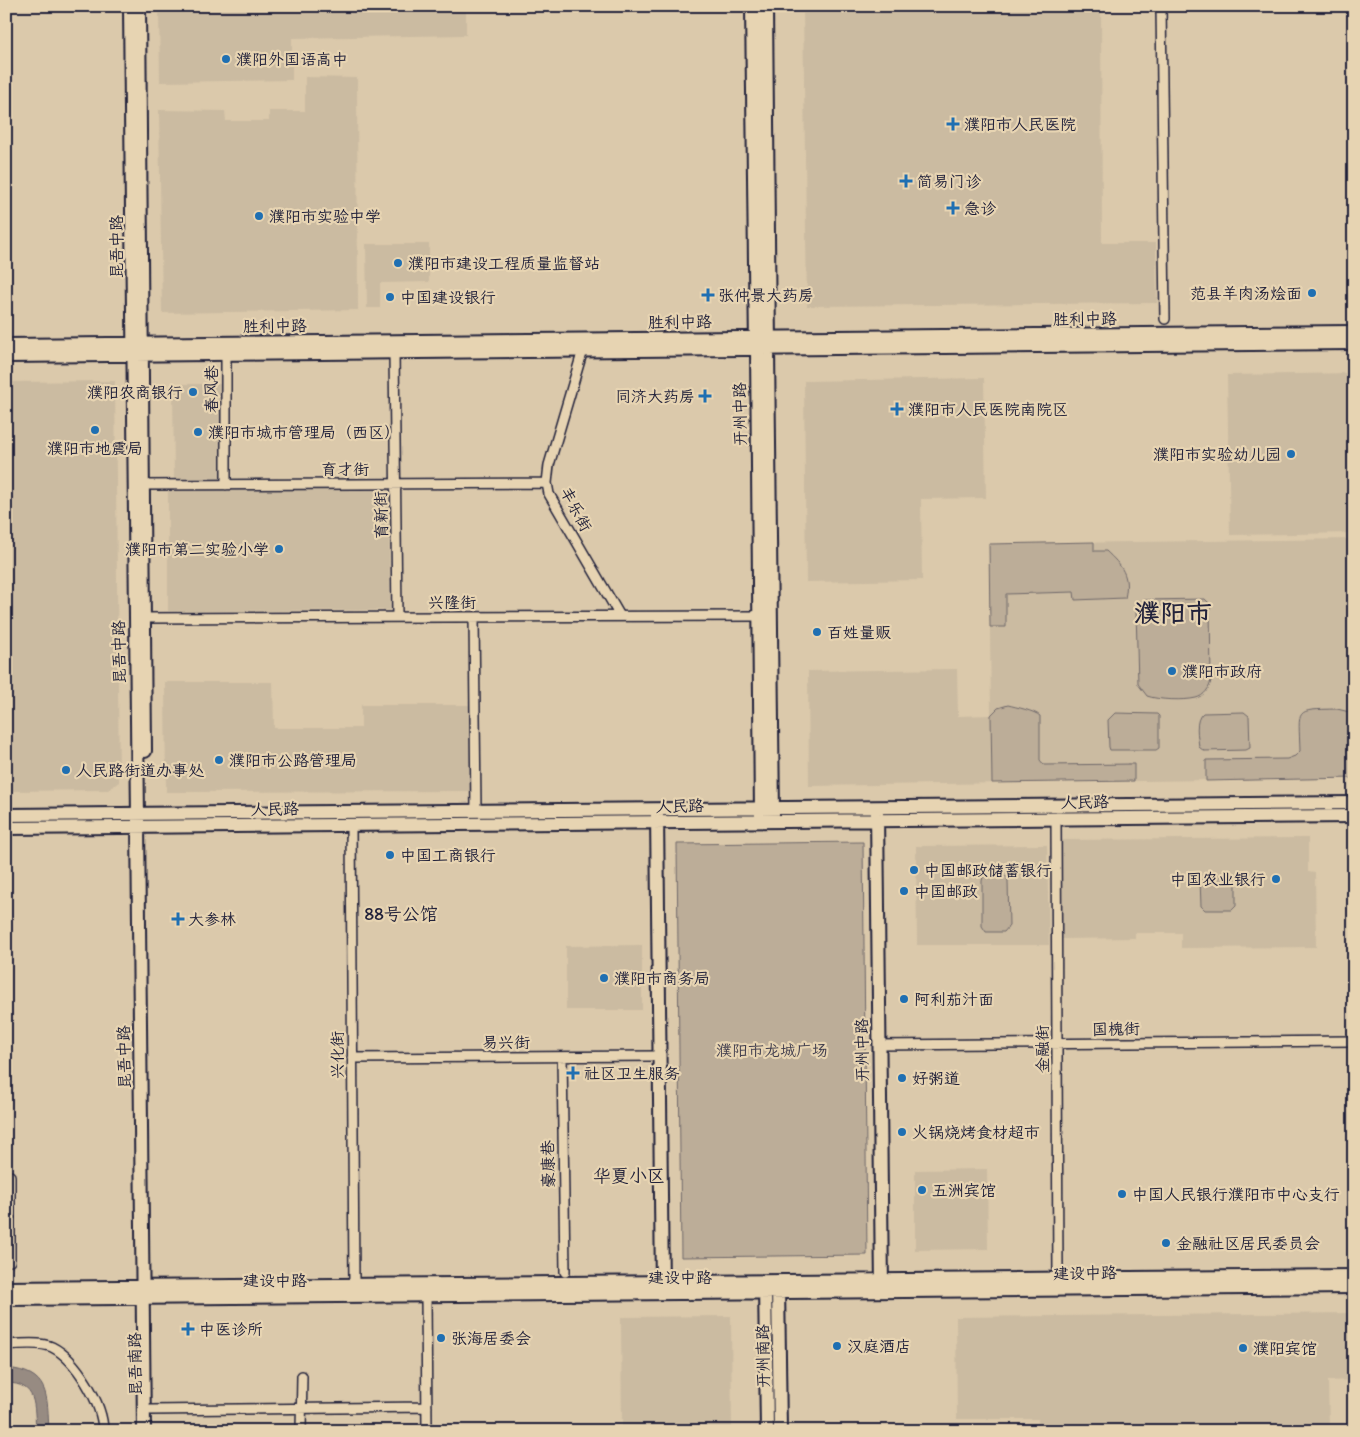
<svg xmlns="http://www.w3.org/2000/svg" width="1360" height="1437" viewBox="0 0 1360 1437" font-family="Itim,'LXGW WenKai TC',sans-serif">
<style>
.built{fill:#cbbba1}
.green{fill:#bcad98;stroke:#6f686a}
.water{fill:#978b82;stroke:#686166}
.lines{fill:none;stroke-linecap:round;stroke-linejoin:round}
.street-casing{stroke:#22223b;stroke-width:12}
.secondary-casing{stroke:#22223b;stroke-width:16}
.primary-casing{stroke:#22223b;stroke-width:18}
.street{stroke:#e7d4b2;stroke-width:9}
.secondary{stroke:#e7d4b2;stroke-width:12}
.primary{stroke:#e7d4b2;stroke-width:14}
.poi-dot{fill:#1f6fb2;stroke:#e7d4b2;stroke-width:2}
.labels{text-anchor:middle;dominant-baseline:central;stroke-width:4.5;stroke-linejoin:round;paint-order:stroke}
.poi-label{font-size:16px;fill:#22223b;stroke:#e7d4b2;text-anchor:start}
.street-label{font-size:16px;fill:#22223b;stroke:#e7d4b2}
.park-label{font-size:16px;fill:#413e4e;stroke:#e7d4b2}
.neighbourhood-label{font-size:18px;fill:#22223b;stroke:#e7d4b2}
.town-label{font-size:26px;font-weight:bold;fill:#22223b;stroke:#e7d4b2}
</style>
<rect width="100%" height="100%" fill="#dbc9ab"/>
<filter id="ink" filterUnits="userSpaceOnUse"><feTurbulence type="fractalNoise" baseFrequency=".02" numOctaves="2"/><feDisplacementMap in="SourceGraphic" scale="10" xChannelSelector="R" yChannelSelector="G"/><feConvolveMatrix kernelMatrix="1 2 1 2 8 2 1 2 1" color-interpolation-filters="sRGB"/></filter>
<g filter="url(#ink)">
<!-- built -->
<path class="built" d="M159,6H466V35L292,38V80L160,82Z
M803,6H1101L1102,243H1156L1157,303L807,306Z
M305,77L357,78L358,310L162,313L159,110L225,111L226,121H269V111H305Z
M366,244H429V282L380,283V308H367Z
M1354,373V533L1230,535L1227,375Z
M984,378L986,498L921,499L922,580L806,582L804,381Z
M115,381L119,782L108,790L6,791V382Z
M173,384H222L223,480L174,481Z
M168,487H389L390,610L168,611Z
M1354,539V778L809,786L808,671L957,669L958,716L991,715L989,544Z
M165,682H273L274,728H361V705H472V791L166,792Z
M1308,838V872L1315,873L1316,947L1181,948V933H1135V938L1061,939V840Z
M1047,845L1049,945H917L916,846Z
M642,945V1010H566V946Z
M987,1169L988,1249L915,1250V1170Z
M1354,1313V1380L1328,1381L1329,1431H1038V1419H957L956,1317Z
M731,1316L732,1431H622L621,1317Z"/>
<!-- green -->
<path class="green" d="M1094,542V551H1106C1122,566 1130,575 1125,598L1075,600L1074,592L1006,594V627H990L989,544Z
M1205,599L1210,604L1211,680C1210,688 1204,696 1196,698C1184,701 1158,700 1147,696L1138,684L1136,610L1138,604L1143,600Z
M1008,705C1016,707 1035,711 1040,716V760L1044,765L1134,764V781L992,783L991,715L998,708Z
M1337,709L1354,713V778L1206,781V760L1287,759L1295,756L1300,751C1299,708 1293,710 1337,709Z
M1244,712L1249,716L1250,748L1246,750L1204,751L1199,747C1198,737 1194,720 1203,713Z
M1115,713L1157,714L1159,716V748L1156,750H1110L1109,747L1108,720Z
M863,842L867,1255L681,1257L677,844Z
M987,875L1007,876L1008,881L1009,926L1004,932H986L982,926V881L983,877Z
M1204,876H1231L1236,880V906L1232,910H1205L1201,906L1200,879Z"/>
<!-- water -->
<path class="water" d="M6,1368C50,1372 47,1395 49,1431H36C34,1406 38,1383 6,1383Z"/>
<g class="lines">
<!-- street casing -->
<g class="street-casing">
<path id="street" d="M1161,6L1165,319
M583,350L549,465L547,483L549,494L620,616
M394,352L397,617
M226,354V485
M143,485L547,483
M474,617L476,811
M144,618L759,616
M1056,819L1058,1279
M351,825L354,1285
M879,1045L1354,1041
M562,1057L565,1272
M352,1058L659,1056
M10,1261V1176
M426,1295L427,1431
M6,1345C19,1344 42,1342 52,1347C76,1359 103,1404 103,1431
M151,1410L427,1407
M301,1431L302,1376"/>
</g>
<!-- secondary casing -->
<g class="secondary-casing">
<path id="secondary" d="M130,6L144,1431
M139,6L145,751
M6,345L1354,332
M757,349L761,816
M768,349L773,816
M6,356L1354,343
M877,811L882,1289
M657,814L662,1289
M6,815L1354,803
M6,828L1354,816
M765,1284L767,1431
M778,1284L780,1431
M6,1288L1354,1276
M6,1299L1354,1287"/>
</g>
<!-- primary casing -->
<g class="primary-casing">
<path id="primary" d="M753,6L757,349
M765,6L768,349"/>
</g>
<!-- street -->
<use href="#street" class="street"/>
<!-- secondary -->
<use href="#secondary" class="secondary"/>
<!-- primary -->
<use href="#primary" class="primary"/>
</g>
</g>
<!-- markers -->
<g class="poi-dot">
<circle cx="226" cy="59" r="5"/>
<path d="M950.5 116.5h5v5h5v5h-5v5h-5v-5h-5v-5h5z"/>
<path d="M903.5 173.5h5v5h5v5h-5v5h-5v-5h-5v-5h5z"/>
<path d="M950.5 200.5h5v5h5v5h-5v5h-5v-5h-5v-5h5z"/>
<circle cx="259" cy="216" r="5"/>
<circle cx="398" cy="263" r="5"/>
<circle cx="1312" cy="293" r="5"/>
<path d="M705.5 287.5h5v5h5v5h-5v5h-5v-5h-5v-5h5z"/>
<circle cx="390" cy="297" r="5"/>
<circle cx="193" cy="392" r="5"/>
<path d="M702.5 388.5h5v5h5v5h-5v5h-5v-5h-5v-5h5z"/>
<path d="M894.5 401.5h5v5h5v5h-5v5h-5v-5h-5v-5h5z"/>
<circle cx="95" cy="430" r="5"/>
<circle cx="198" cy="432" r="5"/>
<circle cx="1291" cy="454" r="5"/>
<circle cx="279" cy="549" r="5"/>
<circle cx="817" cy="632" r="5"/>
<circle cx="1172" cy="671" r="5"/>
<circle cx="219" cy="760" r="5"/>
<circle cx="66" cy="770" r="5"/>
<circle cx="390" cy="855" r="5"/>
<circle cx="914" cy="870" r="5"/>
<circle cx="1276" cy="879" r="5"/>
<circle cx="904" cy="891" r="5"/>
<path d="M175.5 911.5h5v5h5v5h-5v5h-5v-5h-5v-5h5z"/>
<circle cx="604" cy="978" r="5"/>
<circle cx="904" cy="999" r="5"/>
<path d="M570.5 1065.5h5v5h5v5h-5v5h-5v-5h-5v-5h5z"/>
<circle cx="902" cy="1078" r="5"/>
<circle cx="902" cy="1132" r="5"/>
<circle cx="922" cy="1190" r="5"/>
<circle cx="1122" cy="1194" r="5"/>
<circle cx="1166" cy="1243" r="5"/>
<path d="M185.5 1321.5h5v5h5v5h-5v5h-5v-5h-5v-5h5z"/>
<circle cx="441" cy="1338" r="5"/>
<circle cx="837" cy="1346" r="5"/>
<circle cx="1243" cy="1348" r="5"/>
</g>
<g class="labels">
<!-- poi labels -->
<g class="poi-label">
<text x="236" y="59">濮阳外国语高中</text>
<text x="964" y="124">濮阳市人民医院</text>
<text x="917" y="181">简易门诊</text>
<text x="964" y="208">急诊</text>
<text x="269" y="216">濮阳市实验中学</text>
<text x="408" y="263">濮阳市建设工程质量监督站</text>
<text x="1302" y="293" text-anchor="end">范县羊肉汤烩面</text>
<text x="718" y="295">张仲景大药房</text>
<text x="400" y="297">中国建设银行</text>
<text x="183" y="392" text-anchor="end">濮阳农商银行</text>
<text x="695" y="396" text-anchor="end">同济大药房</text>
<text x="908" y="409">濮阳市人民医院南院区</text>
<text x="208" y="432">濮阳市城市管理局（西区）</text>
<text x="95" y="448" text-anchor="middle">濮阳市地震局</text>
<text x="1281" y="454" text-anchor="end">濮阳市实验幼儿园</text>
<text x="269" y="549" text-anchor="end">濮阳市第二实验小学</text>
<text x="827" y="632">百姓量贩</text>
<text x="1182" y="671">濮阳市政府</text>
<text x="229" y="760">濮阳市公路管理局</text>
<text x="76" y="770">人民路街道办事处</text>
<text x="400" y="855">中国工商银行</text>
<text x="924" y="870">中国邮政储蓄银行</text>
<text x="1266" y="879" text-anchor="end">中国农业银行</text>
<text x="914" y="891">中国邮政</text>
<text x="188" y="919">大参林</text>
<text x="614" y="978">濮阳市商务局</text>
<text x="914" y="999">阿利茄汁面</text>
<text x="584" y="1073">社区卫生服务</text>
<text x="912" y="1078">好粥道</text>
<text x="912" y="1132">火锅烧烤食材超市</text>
<text x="932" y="1190">五洲宾馆</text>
<text x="1132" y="1194">中国人民银行濮阳市中心支行</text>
<text x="1176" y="1243">金融社区居民委员会</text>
<text x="199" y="1329">中医诊所</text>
<text x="451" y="1338">张海居委会</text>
<text x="847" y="1346">汉庭酒店</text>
<text x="1253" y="1348">濮阳宾馆</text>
</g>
<!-- street labels -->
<g class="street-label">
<text transform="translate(116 247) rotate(-90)">昆吾中路</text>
<text transform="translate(1085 319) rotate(-1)">胜利中路</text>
<text transform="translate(680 322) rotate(-1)">胜利中路</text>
<text transform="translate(275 326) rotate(-1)">胜利中路</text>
<text transform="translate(211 389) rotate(-90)">春风巷</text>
<text transform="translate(740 414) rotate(-91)">开州中路</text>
<text x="345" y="469">育才街</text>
<text transform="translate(576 509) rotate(62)">丰乐街</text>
<text transform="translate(381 515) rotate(-91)">育新街</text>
<text x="452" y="602">兴隆街</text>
<text transform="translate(119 652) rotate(-91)">昆吾中路</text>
<text transform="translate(1085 802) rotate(-1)">人民路</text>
<text transform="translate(680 806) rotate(-1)">人民路</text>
<text transform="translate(275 809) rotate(-1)">人民路</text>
<text transform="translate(1116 1029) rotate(-1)">国槐街</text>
<text x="506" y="1042">易兴街</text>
<text transform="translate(1042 1049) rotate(-90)">金融街</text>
<text transform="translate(862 1050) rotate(-91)">开州中路</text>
<text transform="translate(337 1055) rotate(-90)">兴化街</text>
<text transform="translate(124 1057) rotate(-91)">昆吾中路</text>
<text transform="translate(548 1164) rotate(-91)">豪康巷</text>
<text transform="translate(1085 1273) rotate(-1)">建设中路</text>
<text x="680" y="1277">建设中路</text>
<text x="275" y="1280">建设中路</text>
<text transform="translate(763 1356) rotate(-91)">开州南路</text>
<text transform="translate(135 1364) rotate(-91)">昆吾南路</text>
</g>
<!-- park labels -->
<g class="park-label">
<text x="772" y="1050">濮阳市龙城广场</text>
</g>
<!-- neighbourhood labels -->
<g class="neighbourhood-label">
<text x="401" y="914">88号公馆</text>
<text x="629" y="1176">华夏小区</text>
</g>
<!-- town labels -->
<g class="town-label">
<text x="1173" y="613">濮阳市</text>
</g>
</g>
<!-- margin -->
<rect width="1360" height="1437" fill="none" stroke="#e7d4b2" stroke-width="25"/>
<rect x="12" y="12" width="1335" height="1412" fill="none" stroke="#22223b" stroke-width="2" filter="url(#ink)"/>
</svg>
